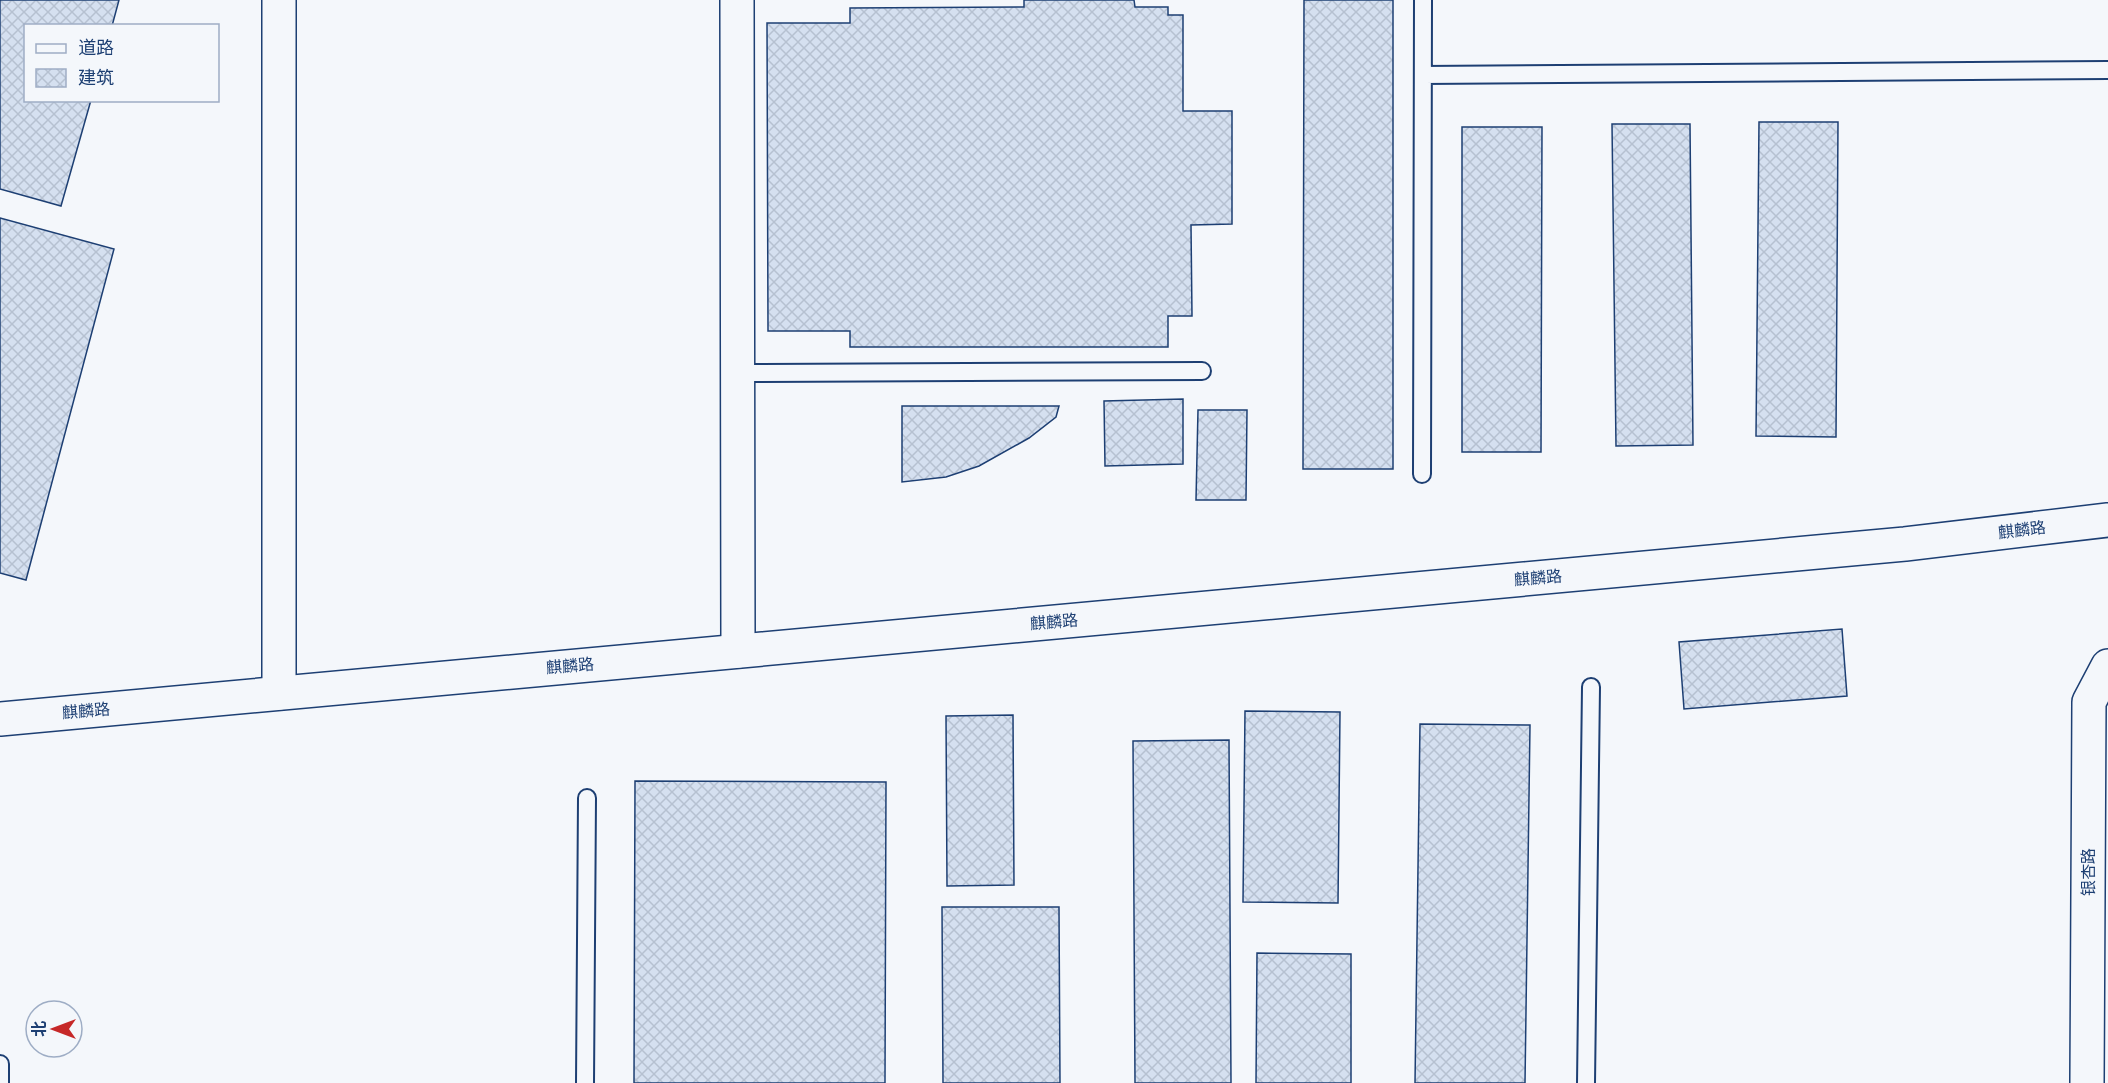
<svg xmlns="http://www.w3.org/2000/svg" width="2108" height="1083" viewBox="0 0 2108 1083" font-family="'Roboto Condensed','Noto Sans SC',sans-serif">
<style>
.building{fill:url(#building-cross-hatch);stroke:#1d3f73;stroke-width:1.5}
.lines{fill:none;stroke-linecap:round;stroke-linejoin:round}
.service-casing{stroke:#1d3f73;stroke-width:20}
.minor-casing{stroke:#1d3f73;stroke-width:36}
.tertiary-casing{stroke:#1d3f73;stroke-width:36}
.service{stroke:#f4f7fb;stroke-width:16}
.minor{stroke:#f4f7fb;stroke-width:33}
.tertiary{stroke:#f4f7fb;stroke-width:33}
.labels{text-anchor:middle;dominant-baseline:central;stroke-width:4.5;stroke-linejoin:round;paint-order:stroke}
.street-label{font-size:16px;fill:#1d3f73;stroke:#f4f7fb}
</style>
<defs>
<pattern id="building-cross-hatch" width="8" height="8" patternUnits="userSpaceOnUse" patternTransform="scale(1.5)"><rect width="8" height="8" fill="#d5e0f0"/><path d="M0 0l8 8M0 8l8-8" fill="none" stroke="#b6c1d1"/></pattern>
</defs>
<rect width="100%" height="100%" fill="#f4f7fb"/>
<!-- building -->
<path class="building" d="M0,0H119L112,26H26V100H91L61,206L0,189Z
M1024,0H1134L1135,7H1168V15H1183V111H1232V224L1191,225L1192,316H1168V347H850V331H768L767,23H850V8L1024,7Z
M1304,0H1393V469H1303Z
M1759,122H1838L1836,437L1756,436Z
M1612,124H1690L1693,445L1616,446Z
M1462,127H1542L1541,452H1462Z
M0,218L114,249L26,580L0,573Z
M1183,399V464L1105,466L1104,401Z
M902,406H1059L1056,417L1029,438L979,466L946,477L902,482Z
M1198,410H1247L1246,500H1196Z
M1842,629L1847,696L1684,709L1679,642Z
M1245,711L1340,712L1338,903L1243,902Z
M1013,715L1014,885L947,886L946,716Z
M1420,724L1530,725L1525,1083H1415Z
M1229,740L1231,1083H1135L1133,741Z
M635,781L886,782L885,1083H634Z
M942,907H1059L1060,1083H943Z
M1257,953L1351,954V1083H1256Z"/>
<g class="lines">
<!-- service casing -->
<g class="service-casing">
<path id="service" d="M1423,75L2108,70
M738,373L1202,371
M1422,474L1423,0
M0,1064V1083
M585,1083L587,798
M1586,1083L1591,687"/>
</g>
<!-- minor casing -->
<g class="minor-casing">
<path id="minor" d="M279,0V693
M737,0L738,651"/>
</g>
<!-- tertiary casing -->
<g class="tertiary-casing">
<path id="tertiary" d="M0,719L1905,544L2108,520
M2087,1083L2089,702L2108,666"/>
</g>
<!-- service -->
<use href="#service" class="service"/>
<!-- minor -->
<use href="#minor" class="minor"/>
<!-- tertiary -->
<use href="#tertiary" class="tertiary"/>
</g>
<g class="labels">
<!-- street labels -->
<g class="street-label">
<text transform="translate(2022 530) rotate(-7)">麒麟路</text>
<text transform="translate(1538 578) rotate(-5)">麒麟路</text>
<text transform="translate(1054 622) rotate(-5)">麒麟路</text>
<text transform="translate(570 666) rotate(-5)">麒麟路</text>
<text transform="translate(86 711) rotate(-5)">麒麟路</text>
<text transform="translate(2088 872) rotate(-90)">银杏路</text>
</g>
</g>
<!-- legend -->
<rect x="24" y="24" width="195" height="78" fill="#f4f7fb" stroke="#9eadc5" stroke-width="1.5"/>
<rect x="36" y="44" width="30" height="9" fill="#f4f7fb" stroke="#9eadc5" stroke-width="1.5"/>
<text x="78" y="54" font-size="18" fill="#1d3f73">道路</text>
<rect x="36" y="69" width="30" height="18" fill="url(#building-cross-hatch)" stroke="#9eadc5" stroke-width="1.5"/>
<text x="78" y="84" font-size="18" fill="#1d3f73">建筑</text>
<!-- north arrow -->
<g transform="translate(54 1029) rotate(270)"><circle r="28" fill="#f4f7fb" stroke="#9eadc5" stroke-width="1.5"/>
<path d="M0-4.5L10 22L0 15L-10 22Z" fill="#c62828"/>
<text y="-9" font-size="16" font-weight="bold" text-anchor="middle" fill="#1d3f73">北</text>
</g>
</svg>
